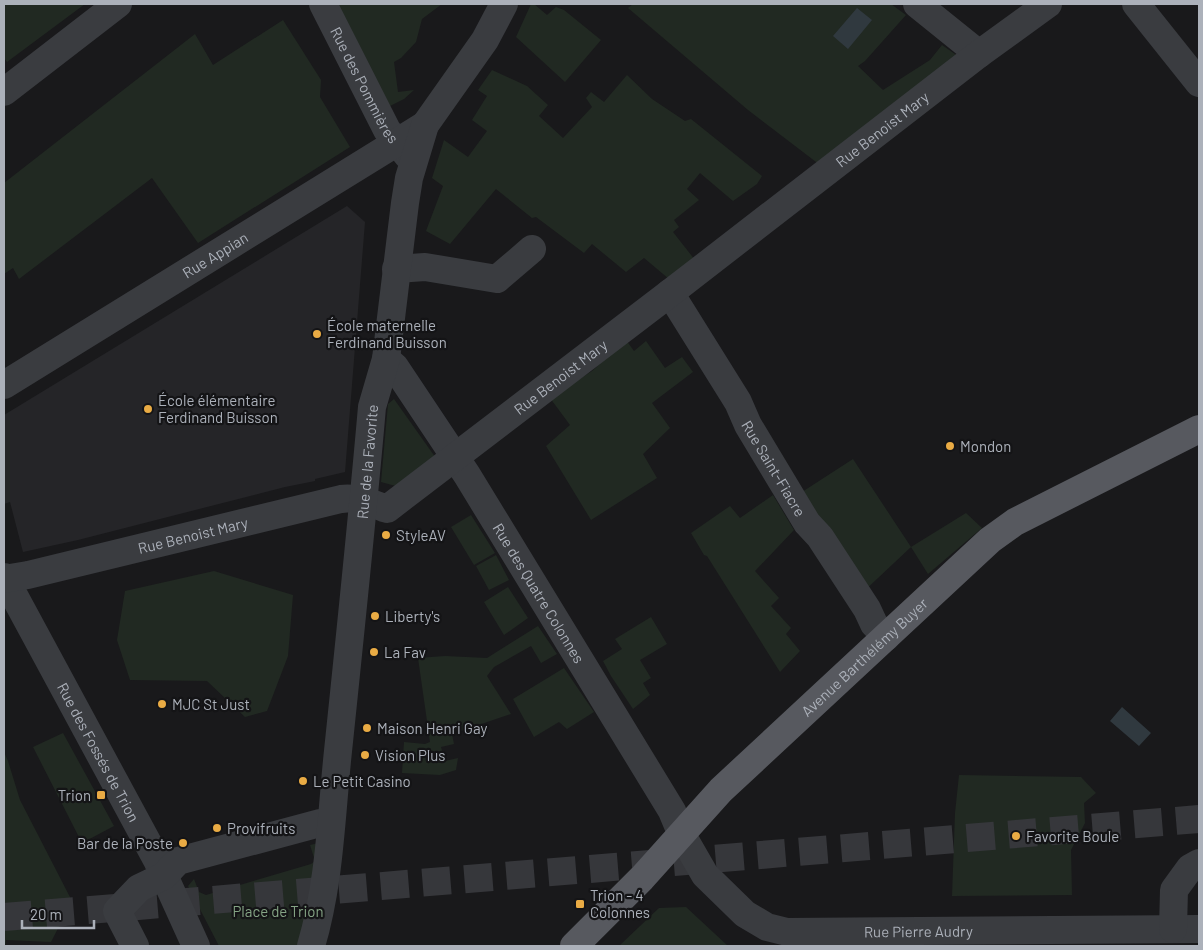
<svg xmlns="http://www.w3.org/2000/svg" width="1203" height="950" viewBox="0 0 1203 950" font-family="Barlow,sans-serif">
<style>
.built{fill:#252528}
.green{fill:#212922}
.water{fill:#30393f}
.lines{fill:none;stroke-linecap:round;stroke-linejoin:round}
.highway-tunnel{stroke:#36373b;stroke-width:28;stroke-dasharray:28 14;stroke-linecap:butt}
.minor{stroke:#3a3c40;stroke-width:28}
.major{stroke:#57595f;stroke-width:28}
.poi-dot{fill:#e9ab44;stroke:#141416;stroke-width:2}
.labels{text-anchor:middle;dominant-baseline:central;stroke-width:4.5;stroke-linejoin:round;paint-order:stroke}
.street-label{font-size:15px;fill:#acb1ba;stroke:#141416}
.poi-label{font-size:15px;fill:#acb1ba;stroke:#141416;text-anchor:start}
.park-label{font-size:15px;fill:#85a485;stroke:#141416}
</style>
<rect width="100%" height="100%" fill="#19191b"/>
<!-- built -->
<path class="built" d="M347,206L365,222L345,472L315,479V481L285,487L78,540L23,552L10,502L4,504V415Z"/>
<!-- green -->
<path class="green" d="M4,4H85L7,62L4,58Z
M323,4H442L422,19L416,42L401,58L394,62L398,92L414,90L404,99L386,108Z
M531,4H534L547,15L556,7L564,10L601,40L565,82L516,37Z
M633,4H891L906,15L865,61L858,66L883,90L930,60L942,45L962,59L820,165L748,110L628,8Z
M283,20L321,80L320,97L350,147L198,243L152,178L19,279L13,268L4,274V183L195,34L213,65Z
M492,70L527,86L548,105L539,116L563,138L592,107L586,98L591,92L604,102L627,75L652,99L685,121L691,119L762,176L757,184L733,201L700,173L687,189L699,200L674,220L679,227L673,232L695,260L669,279L644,258L626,272L592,244L584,253L536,217L532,218L496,189L450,244L426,231L443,186L432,178L444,140L468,157L487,131L472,120L487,96L478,90Z
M626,340L634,351L646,341L665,368L682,357L693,372L652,403L670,428L643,454L657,478L591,520L546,446L570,425L550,398L592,371Z
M394,399L438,461L403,488L381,482L388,404Z
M853,459L911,547L966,513L982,528L928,574L911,547L861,594L802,492Z
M773,495L794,530L755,571L779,598L771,606L791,628L786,634L800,651L780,672L707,556L704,555L691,533L730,506L740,518Z
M471,515L495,553L474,565L451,527Z
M496,555L509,580L489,590L476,566Z
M214,571L293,595L288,656L267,711L245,717L207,681L130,680L117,640L125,591Z
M508,587L528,618L504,635L484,602Z
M651,617L667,644L640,660L651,678L643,683L650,695L633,709L611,676L603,661L622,649L615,639Z
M538,626L557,654L541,663L531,646L494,667L487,676L511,714L452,734L454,744L441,747L445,761L458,758L456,770L440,775L402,773L404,742L425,744L430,742L418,658L445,656L487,658Z
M564,668L594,712L567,729L559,722L534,737L513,699Z
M63,733L114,826L82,843L33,747Z
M4,752L8,761L20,800L72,901L51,942L6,940L5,946H4Z
M959,775L1081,777L1096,793L1084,803L1085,823L1071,850L1072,895L952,896L955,813Z
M319,843L303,946H219L188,886L194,879L199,892L206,895L311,864L315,861L310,845Z
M686,907L728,946H619L659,908Z"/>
<!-- water -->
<path class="water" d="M857,8L872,20L848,49L833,36Z
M1122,707L1151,733L1139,746L1110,721Z"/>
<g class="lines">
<!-- highway-tunnel -->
<path class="highway-tunnel" d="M4,917L1199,819"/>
<!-- minor -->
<g class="minor">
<path id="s1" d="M323,4L387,130L408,156"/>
<path d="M917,4L979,54"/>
<path d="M1136,4L1199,83"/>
<path d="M4,92L118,4"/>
<path d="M396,269L425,267L497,279L532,249"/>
<path id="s2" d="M670,293L738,402L748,425L807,523L820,537L867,609L874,624L886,637"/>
<path id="s3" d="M386,359L395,367L467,475L672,811L682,835L705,875L745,914L767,927L787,932L1199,929"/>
<path id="s4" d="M4,385L425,125"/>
<path id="s5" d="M4,577L157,860L196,946"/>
<path id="s6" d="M4,579L28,575L341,499C358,497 371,503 387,509L670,293L979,54L1048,4"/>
<path d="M1173,929L1174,890L1190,868L1199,863"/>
<path d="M135,946L117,911L139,888L164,876L178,861L320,823H331"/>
<path id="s7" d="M311,946C330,882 331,817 338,751C350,636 362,522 372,407L386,359L405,203L409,178L425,125L485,40L504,4"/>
</g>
<!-- major -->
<path class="major" id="s8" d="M574,946L642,878L721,790L990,540L1015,522L1199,429"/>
</g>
<!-- markers -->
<g class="poi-dot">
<circle cx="317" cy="334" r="5"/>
<circle cx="148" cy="409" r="5"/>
<circle cx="950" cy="446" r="5"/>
<circle cx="386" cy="535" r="5"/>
<circle cx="375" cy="616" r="5"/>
<circle cx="374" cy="652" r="5"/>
<circle cx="162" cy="704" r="5"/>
<circle cx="367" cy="728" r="5"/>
<circle cx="365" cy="755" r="5"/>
<circle cx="303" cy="781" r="5"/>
<rect x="96" y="790" width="10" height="10" rx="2.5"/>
<circle cx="217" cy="828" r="5"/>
<circle cx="1016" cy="836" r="5"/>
<circle cx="183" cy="843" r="5"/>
<rect x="575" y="899" width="10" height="10" rx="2.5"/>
</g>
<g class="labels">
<!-- street labels -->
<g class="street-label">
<text stroke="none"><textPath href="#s1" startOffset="91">Rue des Pommières</textPath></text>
<text stroke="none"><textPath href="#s6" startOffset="1018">Rue Benoist Mary</textPath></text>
<text stroke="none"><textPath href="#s4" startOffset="248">Rue Appian</textPath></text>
<text stroke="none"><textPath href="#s6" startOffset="612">Rue Benoist Mary</textPath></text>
<text stroke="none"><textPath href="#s7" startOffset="488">Rue de la Favorite</textPath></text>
<text stroke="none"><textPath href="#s2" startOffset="204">Rue Saint-Fiacre</textPath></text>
<text stroke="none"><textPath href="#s6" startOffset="194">Rue Benoist Mary</textPath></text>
<text stroke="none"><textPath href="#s3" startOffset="280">Rue des Quatre Colonnes</textPath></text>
<text stroke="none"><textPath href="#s8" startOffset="410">Avenue Barthélémy Buyer</textPath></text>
<text stroke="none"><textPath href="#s5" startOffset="199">Rue des Fossés de Trion</textPath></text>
<text stroke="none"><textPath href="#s3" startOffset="841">Rue Pierre Audry</textPath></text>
</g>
<!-- poi labels -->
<g class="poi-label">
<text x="327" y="325">École maternelle<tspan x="327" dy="17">Ferdinand Buisson</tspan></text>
<text x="158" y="400">École élémentaire<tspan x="158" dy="17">Ferdinand Buisson</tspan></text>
<text x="960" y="446">Mondon</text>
<text x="396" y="535">StyleAV</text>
<text x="385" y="616">Liberty's</text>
<text x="384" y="652">La Fav</text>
<text x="172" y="704">MJC St Just</text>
<text x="377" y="728">Maison Henri Gay</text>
<text x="375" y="755">Vision Plus</text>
<text x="313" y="781">Le Petit Casino</text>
<text x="91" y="795" text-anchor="end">Trion</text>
<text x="227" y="828">Provifruits</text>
<text x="1026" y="836">Favorite Boule</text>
<text x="173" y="843" text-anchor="end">Bar de la Poste</text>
<text x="590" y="895">Trion - 4<tspan x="590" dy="17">Colonnes</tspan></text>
</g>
<!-- park labels -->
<g class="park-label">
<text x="278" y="911">Place de Trion</text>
</g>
</g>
<!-- border -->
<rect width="1203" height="950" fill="none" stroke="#acb1ba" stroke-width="10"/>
<!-- scale -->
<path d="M22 920v8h72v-8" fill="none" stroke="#acb1ba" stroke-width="2.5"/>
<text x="30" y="920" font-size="15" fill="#acb1ba" stroke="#141416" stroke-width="4" paint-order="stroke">20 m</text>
</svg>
